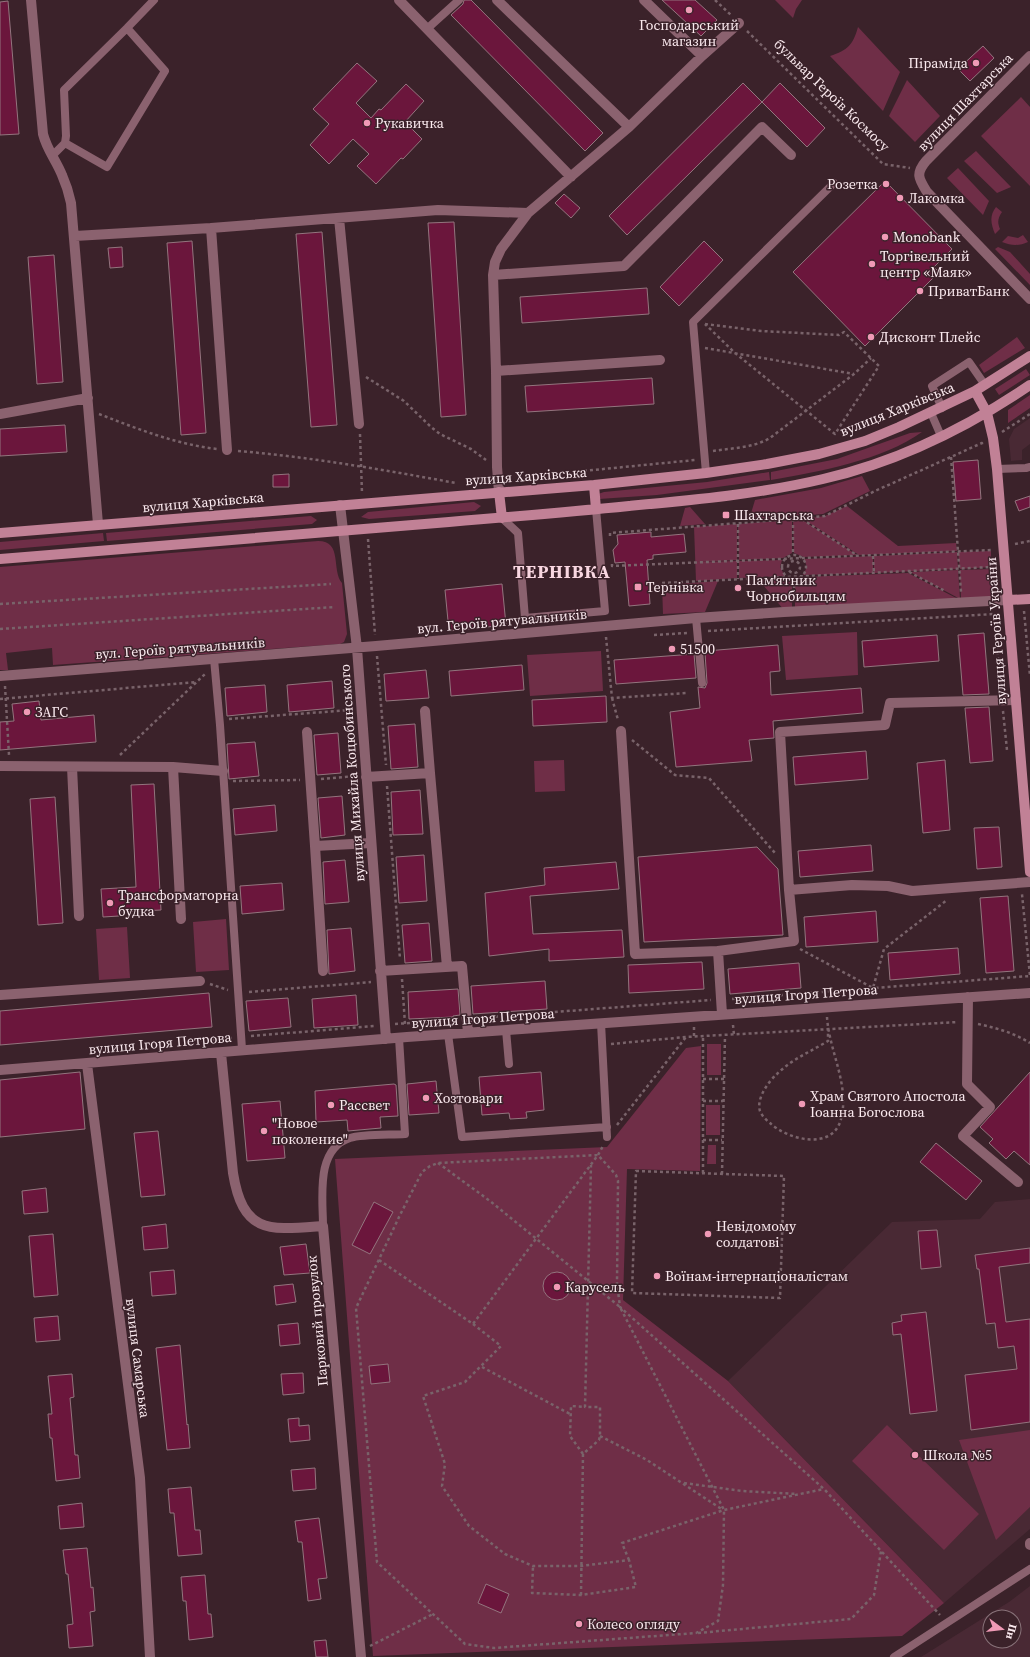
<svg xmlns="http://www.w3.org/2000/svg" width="1030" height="1657" viewBox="0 0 1030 1657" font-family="'Source Serif 4',serif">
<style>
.built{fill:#492934;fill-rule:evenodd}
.green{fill:#6f2e47}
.building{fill:#6b163c;stroke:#93757e}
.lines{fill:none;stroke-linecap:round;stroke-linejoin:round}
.path{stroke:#79636a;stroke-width:2.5;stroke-dasharray:3 3;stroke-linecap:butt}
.lane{stroke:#8b626f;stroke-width:8}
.street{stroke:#8b626f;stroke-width:10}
.secondary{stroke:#c18196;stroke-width:10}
.poi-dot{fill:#f09ab6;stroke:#3b222a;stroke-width:1.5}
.labels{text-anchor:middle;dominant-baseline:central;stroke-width:3;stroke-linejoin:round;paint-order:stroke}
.poi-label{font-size:14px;fill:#fbeaef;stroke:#3b222a;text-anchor:start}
.street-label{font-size:14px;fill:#fbeaef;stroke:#3b222a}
.district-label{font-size:18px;font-weight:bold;letter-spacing:1px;fill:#f9d7e1;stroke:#3b222a}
</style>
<rect width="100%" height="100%" fill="#3b222a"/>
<!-- built -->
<path class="built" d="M1030,418V444L1022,450V460L1011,461L1009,439L1014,429Z
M1030,1199V1529L944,1603L728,1381L892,1222L980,1219L995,1202Z
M1030,1586V1657H921L1009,1602ZM990,1617H1014V1641H990Z"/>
<!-- green -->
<path class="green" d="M775,0H802L796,9L793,18Z
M858,27L900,72L883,111L830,56C848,50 853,45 858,27Z
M907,80L940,116L915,142L889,116Z
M1021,97L1030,107V186L981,136Z
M976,151L1011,187L997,193L964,161Z
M958,168L989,201L983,215L947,178Z
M996,207L1002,212C998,218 997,222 1000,229L995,234C991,224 989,216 996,207Z
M1023,235L1028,242C1019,246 1012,246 1002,242L1008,236L1018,238Z
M998,247L1010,252L1030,274V285L995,249Z
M1017,337L1025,348L984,373L979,365Z
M1026,369L1030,375L999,395L995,389Z
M1030,395V408L1008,423V410Z
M922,432C883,460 818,472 771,480V472L837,459L910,433Z
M769,472L770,480L657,495L599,499L598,494L604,492L707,482Z
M862,476L870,491L823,514L749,520L755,500L821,488Z
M474,502L481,506L475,511L369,519L361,517L368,512Z
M847,506L898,546L956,543L957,551L859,555L803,519L825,516Z
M690,507L705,524L680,526L685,508Z
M311,516L317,520L312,524L107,541L106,533Z
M801,519L857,555L804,557L794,553L793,520Z
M792,520V553L783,558L739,560L738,524Z
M737,524V560L696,562L737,561V578L696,581L694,527Z
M103,533L104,541L0,550V542Z
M318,541C343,541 331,570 342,583L347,634L344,642L340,644L53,665L52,648L6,653L8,670H0V567Z
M991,551V567L960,569L958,552Z
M957,552L958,569L874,573V556Z
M873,556V573L803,575L807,567L804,559Z
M782,560L780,567L785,576L739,578V561Z
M992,569L993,598L961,599L960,570Z
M958,570L960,599L910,572Z
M908,573L960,600L795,610V580L802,577Z
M786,578L792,580V610H784L758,579Z
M718,581L705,612L663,614L662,585Z
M857,632L858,675L786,680L782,636Z
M601,651L603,691L530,696L527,655Z
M564,760L565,791L535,792L534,761Z
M226,919L229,970L196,972L193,922Z
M127,927L130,978L99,980L96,929Z
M707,1044H721V1075H707Z
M701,1046L700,1171L627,1169L623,1300L728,1381L944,1603L902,1636L373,1656L335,1159L607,1147L686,1048Z
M706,1105H720V1135H706Z
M708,1145H716V1164H707Z
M887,1425L979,1514L944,1550L852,1461Z
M1030,1430V1507L996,1540L959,1440Z"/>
<!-- building -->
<path class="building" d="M464,0H471L603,133L585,151L451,15L463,4Z
M662,0H695L717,20L701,36Z
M8,1L19,134L0,135V2Z
M983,46L994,58L970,81L958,69Z
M357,63L377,81L356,103L371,118L379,109L381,110L406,84L424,101L405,122L422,139L403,159L401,158L376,184L357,166L369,154L353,139L329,164L310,145L329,124L313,109Z
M743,83L762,102L627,235L609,216Z
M780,83L825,128L807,147L762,102Z
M885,181L952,249L934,267L939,272L865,346L793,272Z
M564,194L580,208L571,218L555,203Z
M454,222L466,415L441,417L428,223Z
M322,232L337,425L311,427L296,234Z
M192,241L206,433L181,435L167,243Z
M704,241L723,260L679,306L660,287Z
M122,247L123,267L110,268L108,248Z
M54,255L63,382L37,384L28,257Z
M647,288L649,314L522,323L520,297Z
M652,378L654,404L527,412L525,386Z
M65,425L67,452L0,456V429Z
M978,460L981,499L956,501L953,462Z
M289,474V487H273V475Z
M1030,496V507L1019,511L1015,501Z
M651,532V537L684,534L686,552L653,555V559L647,560L650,604L629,606L625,562L615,563L613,550L618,544L617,535Z
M502,584L506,625L449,631L445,590Z
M984,633L989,694L963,695L958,635Z
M937,635L939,661L864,667L862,641Z
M778,645L780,671L770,672L771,695L861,688L863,713L773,721L774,738L749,740L752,761L676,767L670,712L700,708L698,687L705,688L707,683L705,653L706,651Z
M694,654L696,678L616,684L614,660Z
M522,665L524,690L451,696L449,671Z
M426,670L429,698L386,701L384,674Z
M332,681L334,708L289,712L287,685Z
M265,685L267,712L227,716L225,688Z
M606,696L607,722L533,726L532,700Z
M39,701L41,720L94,715L96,742L0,750V722L14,721L12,704Z
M989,707L993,761L970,763L965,708Z
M415,724L418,767L391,769L388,726Z
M338,733L341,773L317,775L314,735Z
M255,742L259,776L229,779L227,744Z
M866,751L868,779L795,785L793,757Z
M945,760L950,830L923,833L917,763Z
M154,784L161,910L119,912V916L103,917L101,889L136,887L131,785Z
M420,790L423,834L393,835L391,792Z
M342,796L345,835L321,838L318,798Z
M55,797L63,923L38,925L30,799Z
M275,805L277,831L235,835L233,809Z
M999,827L1002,867L977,869L974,828Z
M871,845L873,871L800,877L798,851Z
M757,847L778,869L783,935L644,942L638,857Z
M424,855L427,901L399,903L396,857Z
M345,860L349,902L325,904L323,862Z
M616,862L619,889L530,896L533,934L622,930L624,957L549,961V949L489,956L485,893L545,885L544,868Z
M282,883L284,910L242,914L240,886Z
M1008,896L1014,971L986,973L980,898Z
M876,911L878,942L806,947L804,917Z
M429,923L432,961L405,963L402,925Z
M351,928L355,971L329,974L327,930Z
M958,948L960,974L890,980L888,953Z
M702,962L704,989L629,993L628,965Z
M799,963L801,988L730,994L728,969Z
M545,981L547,1009L473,1014L471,986Z
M458,989L460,1015L453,1016V1017L409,1019L408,992Z
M209,993L212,1027L0,1045V1011Z
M356,995L358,1025L314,1028L312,999Z
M288,998L291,1027L249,1031L246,1001Z
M80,1072L85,1129L0,1137V1080Z
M541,1072L544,1110L526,1112L527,1118L510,1119L509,1113L482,1115L479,1077Z
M1030,1072V1165L1014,1151L1006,1159L989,1143L993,1139L980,1127Z
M436,1081L439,1113L409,1115L407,1084Z
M394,1084L396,1085L398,1116L380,1117L381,1128L348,1131L347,1120L316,1122L315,1091Z
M280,1101L285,1158L247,1161L242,1104Z
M158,1131L165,1195L141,1197L134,1133Z
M936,1143L982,1181L966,1200L920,1162Z
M46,1188L48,1212L24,1214L22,1191Z
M374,1202L393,1212L370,1254L352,1245Z
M166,1224L168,1248L144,1250L142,1227Z
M937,1230L941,1267L921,1269L918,1231Z
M53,1234L58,1295L34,1297L29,1236Z
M306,1244L310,1273L284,1275L280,1247Z
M1030,1248V1263L999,1267L1006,1322L1030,1319V1422L971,1430L965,1375L1017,1369L1014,1346L998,1348L995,1323L986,1324L979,1269H977L975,1255Z
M174,1270L176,1294L152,1296L150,1272Z
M543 1286a14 14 0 1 1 28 0a14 14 0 1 1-28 0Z
M293,1284L296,1302L276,1305L274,1286Z
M926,1312L937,1411L910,1414L901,1334L893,1335L892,1323L902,1321L901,1315Z
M58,1316L60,1340L36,1342L34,1318Z
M298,1323L300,1344L280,1346L278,1325Z
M180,1345L187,1425L188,1424L190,1448L167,1450L156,1348Z
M388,1364L390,1382L371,1384L369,1366Z
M303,1373L304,1393L283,1395L281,1374Z
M72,1374L74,1397L70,1398L75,1455H78L80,1478L56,1481L52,1438H50L48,1414H52L48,1376Z
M299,1418V1426L309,1425L310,1440L290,1442L288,1419Z
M315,1468L316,1489L293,1491L291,1470Z
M191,1487L195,1530H200L202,1554L178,1556L174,1513H170L168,1489Z
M82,1503L84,1527L60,1529L58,1506Z
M319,1518L327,1578L318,1579L321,1599L308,1601L302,1542H298L295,1521Z
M87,1548L91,1588L93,1587L95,1611L90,1612L93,1646L69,1648L67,1625L73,1624L68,1574H66L63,1550Z
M205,1575L208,1614H211L213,1637L189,1640L186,1601H183L181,1577Z
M486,1584L509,1594L501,1613L478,1603Z
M326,1640L328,1657H316L314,1641Z"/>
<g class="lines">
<!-- path -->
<path class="path" d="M715,0L732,16
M747,31L883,164L910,168
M705,324L761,331L839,335L844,332L879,366L835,434L735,353L705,324
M705,348L854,374
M366,377L404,401L431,427L440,434L471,449L486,460
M99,414C138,429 175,444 217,449
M1002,432L1030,414
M360,434L362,493
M238,451C311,457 384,470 456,483
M713,451C732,448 753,448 770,438L854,374L871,358
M951,457L961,592
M583,476V471L695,460
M793,519V554
M802,519L858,556
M738,524V579
M610,536V533L793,519L825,516L875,491L982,443V445
M368,539L375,635
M1015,544L1030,541
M782 567a12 12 0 1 1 24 0a12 12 0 1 1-24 0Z
M873,556L874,574
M788 567a6 6 0 1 1 12 0a6 6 0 1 1-12 0Z
M991,561L993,590
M612,564V566L993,550
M909,572L945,591
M662,583L992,567
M794,600V579
M0,604L331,584
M1024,611L1030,676
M0,629L335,607
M708,631L994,614L1001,690
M654,635L687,633
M606,637L612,698L687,693
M377,656L386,765
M5,686L9,755
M612,698L618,720
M0,699L196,682
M1003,711L1007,750
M229,719L351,710
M632,740L675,775L709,778L775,853
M120,755L205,674
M321,779L355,776
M233,781L300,780
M387,786L400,959
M800,949L873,988L884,949L947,900
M402,979L405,1024
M210,984L228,990
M249,992L371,982
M732,999L1030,976L1022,894
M827,1017C829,1051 850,1085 841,1119C833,1151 788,1140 770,1123C766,1120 762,1116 760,1111C756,1099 768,1082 777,1074C792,1059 810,1052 828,1041V1029
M477,1018L711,1000
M395,1024L456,1020
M978,1024C997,1028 1014,1033 1030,1043
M733,1025L734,1035
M694,1027V1037
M251,1036L375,1026
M177,1042L232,1038
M611,1044L686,1037L958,1022
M703,1079H724
M703,1101H723
M617,1125L686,1037
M703,1140H722
M438,1163L490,1201L620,1307L724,1510L723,1585L718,1621L696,1633L494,1648L465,1644L377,1562L356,1308L400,1215L422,1172L430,1166L438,1163L598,1155L616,1175L618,1181L617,1283L620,1307L824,1489L940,1615
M636,1171L784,1176L780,1298L632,1293Z
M703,1173V1036
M722,1174L725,1036
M379,1260L473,1324L598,1155L603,1146
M473,1324L501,1346L465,1382L423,1396L445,1464L442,1486L469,1526L505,1554L533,1566H581L629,1560L636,1587L581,1595L532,1593L533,1566
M482,1367L570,1414
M600,1436L647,1460L723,1510
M583,1454L570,1436L571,1406L585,1407
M684,1483L742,1491L797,1494
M629,1560L622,1543L724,1510L824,1489
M581,1595L583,1454L599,1440L600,1436V1407H585L591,1165
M698,1633L851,1619L874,1595L881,1551
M370,1646L433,1614"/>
<!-- lane -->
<path class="lane" d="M428,28L459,0
M65,143L107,167L165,71L127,28
M52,156L65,143L66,136L64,90L127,28L154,0
M942,408L932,386L969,362L985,385
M931,413L941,436
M997,469L1026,468L1030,467
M706,473L693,322L834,183
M502,518L518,533L525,618L605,611L596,509
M696,618L702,683
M214,659L220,725L242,1049
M601,1023L607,1137
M506,1030L509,1064
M448,1034L462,1137L607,1127
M323,1226C323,1198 315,1149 350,1138C362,1134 390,1135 405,1134L399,1038
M894,1657L1030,1569"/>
<!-- street -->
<path class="street" d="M31,0L43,134C47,150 56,160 62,175C66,184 69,193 71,203L98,524
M399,0L571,177
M497,0L629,127
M644,0L702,56
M1030,56L926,161C915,174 919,179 927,192L1030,299
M339,218L359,424
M211,228L227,450
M75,236L211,228L438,210L528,213
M493,275L624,266L762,127L791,155
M496,371L660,360
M0,414L88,398
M499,492L497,467L496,371L493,275L495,262L501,249L528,213L629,127L702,56L739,23
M340,505L357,648L386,1039
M0,676L376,646L696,618L784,612L1008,600
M1016,700L890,703L885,725L780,732L789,890L852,885L888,886L912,891L1030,882
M425,711L430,773
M621,731L635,954L718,951L722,1014
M307,732L315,846L371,843
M0,766L173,767L223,771
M72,767L79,916
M173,767L181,919
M366,777L430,773L447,967
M315,846L323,971
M718,951L794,941L789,890
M380,971L462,966L468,1033
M0,995L200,981
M968,997L967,1084L990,1107L963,1136L1018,1182
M221,1053L233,1173C243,1235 270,1230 323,1226L361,1657
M87,1064L140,1478L150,1657
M0,1070L407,1037L1030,993
M1030,1543V1545"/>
<!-- secondary -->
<path class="secondary" d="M975,391L987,413L993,438L997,469L1030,872
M594,485L596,509
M499,492L502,518
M0,533L594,485L706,473L767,464L819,454L865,441L899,427L975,391L1030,356
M0,559C150,547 300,534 449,522C509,517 569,512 629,506C694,500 760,494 823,479C897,462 968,427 1030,385
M1008,600L1030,599"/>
</g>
<!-- markers -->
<g class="poi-dot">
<circle cx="689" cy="10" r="4"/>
<circle cx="976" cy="63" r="4"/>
<circle cx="367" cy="123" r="4"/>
<circle cx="886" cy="184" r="4"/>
<circle cx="900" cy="198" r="4"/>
<circle cx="885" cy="237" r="4"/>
<circle cx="872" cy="264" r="4"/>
<circle cx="920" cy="291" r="4"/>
<circle cx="871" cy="337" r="4"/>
<rect x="722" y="511" width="8" height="8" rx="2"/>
<rect x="634" y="583" width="8" height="8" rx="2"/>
<circle cx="738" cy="588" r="4"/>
<circle cx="672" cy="649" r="4"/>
<circle cx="27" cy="712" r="4"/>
<circle cx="110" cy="903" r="4"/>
<circle cx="426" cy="1098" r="4"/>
<circle cx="802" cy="1104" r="4"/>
<circle cx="331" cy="1105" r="4"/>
<circle cx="264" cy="1131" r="4"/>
<circle cx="708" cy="1234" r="4"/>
<circle cx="657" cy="1276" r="4"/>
<circle cx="557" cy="1287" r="4"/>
<circle cx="915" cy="1455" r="4"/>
<circle cx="579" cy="1624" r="4"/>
</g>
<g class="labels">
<!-- poi labels -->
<g class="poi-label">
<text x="689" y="25" text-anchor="middle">Господарський<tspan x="689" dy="16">магазин</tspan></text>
<text x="968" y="63" text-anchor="end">Піраміда</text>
<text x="375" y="123">Рукавичка</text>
<text x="878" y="184" text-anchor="end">Розетка</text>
<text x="908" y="198">Лакомка</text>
<text x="893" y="237">Monobank</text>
<text x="880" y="256">Торгівельний<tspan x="880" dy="16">центр «Маяк»</tspan></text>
<text x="928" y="291">ПриватБанк</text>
<text x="879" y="337">Дисконт Плейс</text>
<text x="734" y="515">Шахтарська</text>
<text x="746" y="580">Пам'ятник<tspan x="746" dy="16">Чорнобильцям</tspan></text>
<text x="646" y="587">Тернівка</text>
<text x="680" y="649">51500</text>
<text x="35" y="712">ЗАГС</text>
<text x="118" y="895">Трансформаторна<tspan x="118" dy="16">будка</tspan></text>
<text x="810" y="1096">Храм Святого Апостола<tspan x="810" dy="16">Іоанна Богослова</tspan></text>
<text x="434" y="1098">Хозтовари</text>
<text x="339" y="1105">Рассвет</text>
<text x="272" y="1123">"Новое<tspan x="272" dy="16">поколение"</tspan></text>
<text x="716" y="1226">Невідомому<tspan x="716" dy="16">солдатові</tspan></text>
<text x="665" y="1276">Воїнам-інтернаціоналістам</text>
<text x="565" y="1287">Карусель</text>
<text x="923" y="1455">Школа №5</text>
<text x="587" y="1624">Колесо огляду</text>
</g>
<!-- street labels -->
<g class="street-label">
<text transform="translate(832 95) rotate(44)">бульвар Героїв Космосу</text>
<text transform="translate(965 102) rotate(-46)">вулиця Шахтарська</text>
<text transform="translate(897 409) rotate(-22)">вулиця Харківська</text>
<text transform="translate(526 476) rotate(-4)">вулиця Харківська</text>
<text transform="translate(203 502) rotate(-5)">вулиця Харківська</text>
<text transform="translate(502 621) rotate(-5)">вул. Героїв рятувальників</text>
<text transform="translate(996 631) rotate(-94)">вулиця Героїв України</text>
<text transform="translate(180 648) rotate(-4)">вул. Героїв рятувальників</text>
<text transform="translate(352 773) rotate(-94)">вулиця Михайла Коцюбинського</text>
<text transform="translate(806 994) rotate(-4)">вулиця Ігоря Петрова</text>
<text transform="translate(483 1018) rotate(-4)">вулиця Ігоря Петрова</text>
<text transform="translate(160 1043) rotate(-5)">вулиця Ігоря Петрова</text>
<text transform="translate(317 1321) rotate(-95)">Парковий провулок</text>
<text transform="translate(138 1358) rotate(83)">вулиця Самарська</text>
</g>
<!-- district labels -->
<g class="district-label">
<text x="562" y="571">ТЕРНІВКА</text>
</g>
</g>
<!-- north arrow -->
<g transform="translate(1002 1629) rotate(105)"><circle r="19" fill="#3b222a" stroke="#887279"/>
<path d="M0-3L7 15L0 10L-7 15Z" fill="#f09ab6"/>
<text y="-6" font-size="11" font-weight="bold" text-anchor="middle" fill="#fbeaef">Пн</text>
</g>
</svg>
